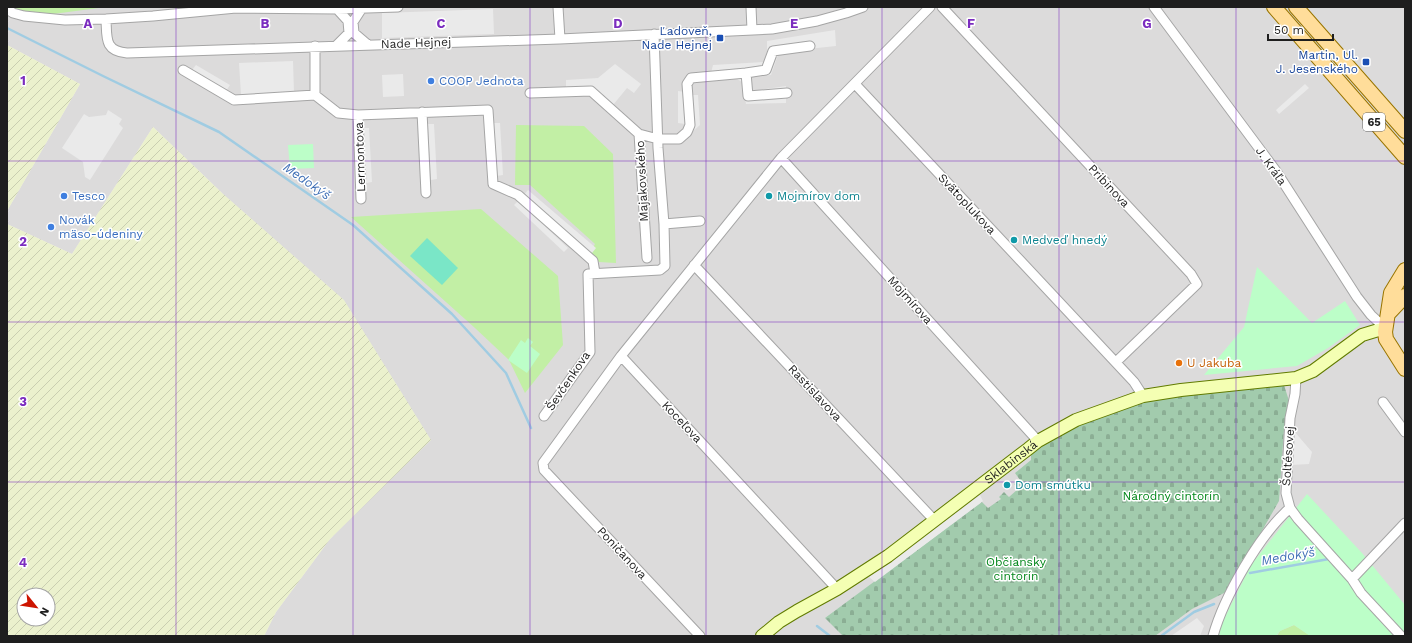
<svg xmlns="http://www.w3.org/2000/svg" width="1412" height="643" viewBox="0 0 1412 643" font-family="'Work Sans',sans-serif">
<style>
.residential{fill:#dcdbdb}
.farmland{fill:url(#farmland-furrows);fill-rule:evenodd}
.grass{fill:#c2efa5}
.cemetery{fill:url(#cemetery-stones)}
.park{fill:#bcfec8}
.pitch{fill:#7ae6c7}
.parking{fill:#eaeaea}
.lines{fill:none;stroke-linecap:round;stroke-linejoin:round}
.stream{stroke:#a0cce2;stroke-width:2.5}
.street-casing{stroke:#a5a5a5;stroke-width:11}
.secondary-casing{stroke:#617b00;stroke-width:14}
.primary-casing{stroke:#997500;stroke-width:16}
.street{stroke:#fff;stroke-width:9}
.secondary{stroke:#f4ffb3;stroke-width:12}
.primary{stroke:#ffdd9a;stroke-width:14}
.grid{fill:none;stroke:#7b2cbf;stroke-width:1;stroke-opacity:0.55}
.transit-dot{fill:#1a4fb4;stroke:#fff;stroke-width:1.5}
.shop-dot{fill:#3f7fe0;stroke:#fff;stroke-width:1.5}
.culture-dot{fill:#0f9aa8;stroke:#fff;stroke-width:1.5}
.food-dot{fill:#e8710a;stroke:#fff;stroke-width:1.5}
.labels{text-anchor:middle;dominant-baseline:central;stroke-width:3;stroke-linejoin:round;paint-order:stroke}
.shield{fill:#fff;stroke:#626262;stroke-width:1}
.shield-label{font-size:11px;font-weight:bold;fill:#1e1e1e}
.transit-label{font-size:12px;fill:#164399;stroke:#fff;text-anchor:end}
.street-label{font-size:12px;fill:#1e1e1e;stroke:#fff}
.shop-label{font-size:12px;fill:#366cbe;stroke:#fff;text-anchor:start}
.culture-label{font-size:12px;fill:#0d838f;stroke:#fff;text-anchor:start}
.food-label{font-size:12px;fill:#c56008;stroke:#fff;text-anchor:start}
.park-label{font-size:12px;fill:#02871a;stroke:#fff}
.water-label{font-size:13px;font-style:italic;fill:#4271b7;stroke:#fff}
.grid-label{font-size:13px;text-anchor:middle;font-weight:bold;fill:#7b2cbf;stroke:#fff;stroke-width:3;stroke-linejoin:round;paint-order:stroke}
</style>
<defs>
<pattern id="farmland-furrows" width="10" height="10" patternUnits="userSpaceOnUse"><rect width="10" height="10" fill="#ebf1cd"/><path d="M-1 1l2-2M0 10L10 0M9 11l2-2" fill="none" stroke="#c9ceb0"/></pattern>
<pattern id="cemetery-stones" width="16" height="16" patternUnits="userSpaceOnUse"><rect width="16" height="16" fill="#a2cbad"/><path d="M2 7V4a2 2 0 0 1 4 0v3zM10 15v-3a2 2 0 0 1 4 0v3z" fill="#8bae94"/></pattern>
</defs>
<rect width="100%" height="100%" fill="#f0ede3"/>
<!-- residential -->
<path class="residential" d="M7,7H1405V636H264L276,612L330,539L333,536L222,193L153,127L72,254L7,224V211L80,84L7,45Z"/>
<!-- farmland -->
<path class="farmland" d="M7,45L80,84L7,211Z
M153,127L222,193L344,300L431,440L330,539L276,612L264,636H7V224L72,254ZM24,595H48V619H24Z"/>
<!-- grass -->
<path class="grass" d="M13,7H106L53,14L16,10Z
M516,125L584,126L613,154L616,263L599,262L590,253L595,244L530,185H515Z
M481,209L558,276L563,345L525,393L509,360L475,328L351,217Z
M1294,625L1311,636H1277L1280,631Z"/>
<!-- cemetery -->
<path class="cemetery" d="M1284,385L1290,404L1284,429L1279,501L1259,536L1230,584L1226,592L1192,609L1155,636H843L825,618L982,502L988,508L1001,499L999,497L1004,492L1009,497L1018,489L1014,484L1020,480L1015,473L1031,460V454L1042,445L1075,425L1142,401L1196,394Z"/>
<!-- park -->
<path class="park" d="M313,144L314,168L290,169L288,145Z
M1257,267L1312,323L1345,301L1360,325L1328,348L1297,366L1204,375L1244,327Z
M528,338L533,342L530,346L540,354L527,373L508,360L521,340L525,343Z
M1307,494L1362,553L1405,605V636H1310L1294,625L1280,631L1276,636H1219L1221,625L1251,565Z"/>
<!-- pitch -->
<path class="pitch" d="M427,238L458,268L442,285L410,256Z"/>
<!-- parking -->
<path class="parking" d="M493,9L494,34L382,38V13Z
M835,30L836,46L779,52L771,75L752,77V91L786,86V103L746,104L742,82L737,79L692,83L691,95H698L700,125L682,141L677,135L684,129L685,124L678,123V91L685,92L687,75L711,73L713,65L764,62L767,51V41Z
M293,61L294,93L241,95L239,63Z
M615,64L641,84L634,93L627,88L613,105L593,87H566V80L598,78Z
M196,65L230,85L226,91L192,70Z
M403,74L404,96L383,97L382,75Z
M1305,84L1309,88L1279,114L1276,110Z
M108,110L122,119L119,124L123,128L90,180L85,177L83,162L62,148L84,114L89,117L106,115Z
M493,123H500L503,175L496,176Z
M428,124H434L437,179L431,180Z
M363,128H369L372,182L367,183Z
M528,190L596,248L592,253L524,195Z
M518,201L568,248L564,252L514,205Z
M1294,431L1312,452L1309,464L1291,465Z
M980,495L983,501L875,582L869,577Z
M1197,618L1204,626L1200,636H1171Z"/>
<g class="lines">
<!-- stream -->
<path class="stream" d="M7,28L103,76L219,132L353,225L452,314L506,373L531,428
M1250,573L1329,559
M817,626L830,636
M1161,636L1194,612L1214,604"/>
<!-- street casing -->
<g class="street-casing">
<path id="street" d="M558,7L560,39
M751,7L752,30
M942,7L1191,274L1197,284L1116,362
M1154,7L1276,171L1357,297L1371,315L1385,328
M362,8L353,22L354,33L368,45
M7,9L13,13L24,16L65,20L106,19L153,16L236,8L337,9L398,7
M106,19C107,38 104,51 127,53L560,39L772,29L817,21L846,13L863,7
M315,46V95
M336,46L349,33L348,21L337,9
M183,70L234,100L315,95L338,113L358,115L488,110L493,184L518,195L593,261L595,273
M855,84L1134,382L1143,396
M530,93L591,91L639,134L647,258
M787,93L748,96L746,73L766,70L773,51L810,46
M422,112L426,193
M358,115L361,199
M639,134L658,139H679L687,132L690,125L687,84L691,78L746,73
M781,158L1038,441
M664,224L700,221
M694,265L935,521
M621,356L781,158L930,7
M1296,378L1295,394L1290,418L1286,493L1290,508L1298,519L1352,579L1361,593L1401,636
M1383,402L1405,432
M544,416L590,352L588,274L660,270L665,266L664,224L658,148L654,34
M1352,579L1405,523
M700,636L544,470L543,463L621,356L837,589
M1213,636C1224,597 1259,535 1290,508"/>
</g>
<!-- secondary casing -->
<g class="secondary-casing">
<g id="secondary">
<path id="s1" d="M762,636L779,622L797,611L837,589L888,556L1028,449L1038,441L1076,420L1143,396L1181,390L1296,378L1313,371L1362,335L1385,328"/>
</g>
</g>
<!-- primary casing -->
<g class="primary-casing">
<path id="primary" d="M1274,7L1405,157
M1296,7L1405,131
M1405,270L1391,293L1385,332L1386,339L1405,369
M1388,314L1405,296"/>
</g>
<!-- street -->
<use href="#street" class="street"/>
<!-- secondary -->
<use href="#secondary" class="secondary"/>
<!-- primary -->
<use href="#primary" class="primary"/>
</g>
<!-- grid -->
<path class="grid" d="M176,7V636M353,7V636M530,7V636M706,7V636M882,7V636M1059,7V636M1236,7V636M7,161H1405M7,322H1405M7,482H1405"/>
<!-- markers -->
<g class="transit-dot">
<rect x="716" y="34" width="8" height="8" rx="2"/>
<rect x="1362" y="58" width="8" height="8" rx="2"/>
</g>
<g class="shop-dot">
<circle cx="431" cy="81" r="4"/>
<circle cx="64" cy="196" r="4"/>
<circle cx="51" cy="227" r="4"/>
</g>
<g class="culture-dot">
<circle cx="769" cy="196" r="4"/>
<circle cx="1014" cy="240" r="4"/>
<circle cx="1007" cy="485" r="4"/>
</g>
<circle class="food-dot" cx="1179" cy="363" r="4"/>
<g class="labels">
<!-- shield labels -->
<rect class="shield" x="1363" y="113" width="22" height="18" rx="3"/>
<g class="shield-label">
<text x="1374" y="122">65</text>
</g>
<!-- transit labels -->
<g class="transit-label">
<text x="712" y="31">Ľadoveň,<tspan x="712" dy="14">Nade Hejnej</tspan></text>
<text x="1358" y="55">Martin, Ul.<tspan x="1358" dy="14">J. Jesenského</tspan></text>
</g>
<!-- street labels -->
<g class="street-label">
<text transform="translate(416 43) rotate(-2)">Nade Hejnej</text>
<text transform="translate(360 157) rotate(-92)">Lermontova</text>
<text transform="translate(1271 166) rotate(55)">J. Kráľa</text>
<text transform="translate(642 181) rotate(-93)">Majakovského</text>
<text transform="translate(1109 186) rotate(47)">Pribinova</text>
<text transform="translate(967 204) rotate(47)">Svätoplukova</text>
<text transform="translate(910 300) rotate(48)">Mojmírova</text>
<text transform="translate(568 381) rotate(-56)">Ševčenkova</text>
<text transform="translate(815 393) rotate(47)">Rastislavova</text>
<text transform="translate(682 422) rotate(47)">Koceľova</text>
<text transform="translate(1288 456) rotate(-86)">Šoltésovej</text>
<text stroke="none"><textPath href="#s1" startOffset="304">Sklabinská</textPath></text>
<text transform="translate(622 553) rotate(47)">Poničanova</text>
</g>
<!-- shop labels -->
<g class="shop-label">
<text x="439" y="81">COOP Jednota</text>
<text x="72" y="196">Tesco</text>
<text x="59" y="220">Novák<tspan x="59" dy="14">mäso-údeniny</tspan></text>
</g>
<!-- culture labels -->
<g class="culture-label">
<text x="777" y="196">Mojmírov dom</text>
<text x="1022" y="240">Medveď hnedý</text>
<text x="1015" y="485">Dom smútku</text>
</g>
<!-- food labels -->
<g class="food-label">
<text x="1187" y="363">U Jakuba</text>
</g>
<!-- park labels -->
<g class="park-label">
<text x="1171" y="496">Národný cintorín</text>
<text x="1016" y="562">Občiansky<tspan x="1016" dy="14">cintorín</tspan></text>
</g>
<!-- water labels -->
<g class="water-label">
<text transform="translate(307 181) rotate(35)">Medokýš</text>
<text transform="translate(1288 556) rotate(-10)">Medokýš</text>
</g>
</g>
<g class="grid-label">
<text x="88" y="28">A</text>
<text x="265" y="28">B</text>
<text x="441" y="28">C</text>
<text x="618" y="28">D</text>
<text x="794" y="28">E</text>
<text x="971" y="28">F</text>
<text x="1147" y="28">G</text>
<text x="23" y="85">1</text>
<text x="23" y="246">2</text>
<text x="23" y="406">3</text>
<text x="23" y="567">4</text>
</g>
<!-- border -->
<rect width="1412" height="643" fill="none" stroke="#1e1e1e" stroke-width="16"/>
<!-- north arrow -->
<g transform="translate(36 607) rotate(120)"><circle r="19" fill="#ffffff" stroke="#a5a5a5"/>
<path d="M0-3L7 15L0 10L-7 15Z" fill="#cd1400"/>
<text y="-6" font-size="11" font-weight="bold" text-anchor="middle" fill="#1e1e1e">N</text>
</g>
<!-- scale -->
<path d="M1268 34v6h65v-6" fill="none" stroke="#1e1e1e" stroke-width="2"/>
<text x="1274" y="34" font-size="12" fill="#1e1e1e" stroke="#ffffff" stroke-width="3" paint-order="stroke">50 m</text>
</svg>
